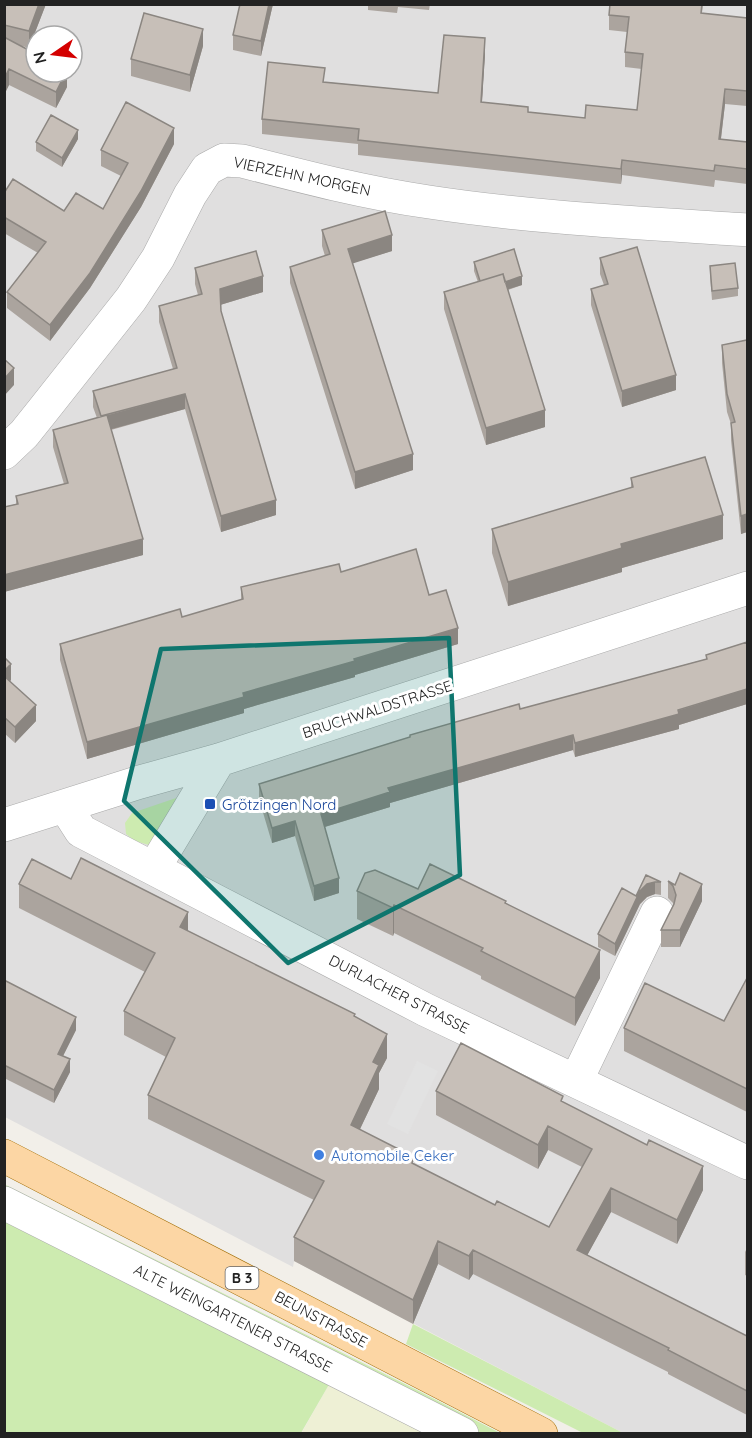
<svg xmlns="http://www.w3.org/2000/svg" width="752" height="1438" viewBox="0 0 752 1438" font-family="Quicksand,sans-serif">
<style>
.residential{fill:#e0dfdf;fill-rule:evenodd}
.farmland{fill:#eef0d5}
.grass{fill:#cdebb0}
.parking{fill:#e2e2e2}
.lines{fill:none;stroke-linecap:round;stroke-linejoin:round}
.minor-casing{stroke:#a9a9a9;stroke-width:34}
.major-casing{stroke:#a06b00;stroke-width:34}
.minor{stroke:#fff;stroke-width:33}
.major{stroke:#fcd6a4;stroke-width:33}
.wall{fill:#aba49e}
.shaded-wall{fill:#8b8681}
.building{fill:#c7bfb8;stroke:#8b8681;stroke-width:1.5}
.marked{fill:#0f766e;fill-opacity:0.2;stroke:#0f766e;stroke-width:4.5;stroke-linejoin:round}
.transit-dot{fill:#1a4fb4;stroke:#fff;stroke-width:2}
.shop-dot{fill:#3f7fe0;stroke:#fff;stroke-width:2}
.labels{text-anchor:middle;dominant-baseline:central;stroke-width:6;stroke-linejoin:round;paint-order:stroke}
.shield{fill:#fff;stroke:#646464;stroke-width:1.5}
.shield-label{font-size:14px;font-weight:bold;fill:#222}
.street-label{font-size:15px;fill:#222;stroke:#fff}
.transit-label{font-size:15px;fill:#164399;stroke:#fff;text-anchor:start}
.shop-label{font-size:15px;fill:#366cbe;stroke:#fff;text-anchor:start}
</style>
<rect width="100%" height="100%" fill="#f2efe9"/>
<!-- residential -->
<path class="residential" d="M4,5H747V1433H623L294,1261L293,1267L5,1117ZM36,36H72V72H36Z"/>
<!-- farmland -->
<path class="farmland" d="M331,1381L439,1434H301Z"/>
<!-- grass -->
<path class="grass" d="M179,797L149,845L135,841L126,834L125,823L132,813Z
M4,1184L417,1390L500,1433H478L5,1196Z
M4,1220L331,1381L301,1433H5Z
M413,1324L623,1433H583L406,1344Z"/>
<!-- parking -->
<path class="parking" d="M417,1061L438,1071L408,1134L387,1124Z"/>
<g class="lines">
<!-- minor casing -->
<g class="minor-casing">
<path id="minor" d="M4,453L24,434L44,409L131,299L158,258L190,195L207,169L224,160L242,161C304,177 366,193 429,202C534,218 641,223 748,230
M65,806L81,831L426,1010L748,1163
M4,825L140,782L219,760L748,588
M154,868L219,760
M576,1081L657,913
M4,1203L462,1434"/>
</g>
<!-- major casing -->
<g class="major-casing">
<path id="major" d="M4,1156L541,1434"/>
</g>
<!-- minor -->
<use href="#minor" class="minor"/>
<!-- major -->
<use href="#major" class="major"/>
</g>
<!-- wall -->
<path class="wall" d="M4,4H46L29,48L22,46L67,72V87L56,108L9,85L4,95Z
M273,4L261,56L233,50V35Z
M368,4H430L429,10L398,7L397,13L368,10Z
M703,4L702,13L747,18V106L725,104L721,139L747,142V184L715,180L714,187L622,175L621,184L358,155V144L262,134V119L325,82L438,93L485,54L482,102L528,112L585,118L637,110L642,69L625,67V52L627,32L609,30V15Z
M203,46L190,92L131,76V59Z
M78,139L62,167L36,151V142Z
M174,144L141,207L90,288L50,341L7,308V292L38,253L4,233V193L64,211L103,209L121,176L101,166V150Z
M322,230L392,251L352,263L413,470L355,489L290,283V267L325,256L322,246Z
M600,258L676,390L622,407L591,305V289L604,285L600,274Z
M474,262L522,285L508,290L545,427L486,445L444,309V292L478,282L474,271Z
M710,266L738,288V296L712,300L710,275Z
M195,268L263,292L220,305L221,311L276,515L221,532L185,409L111,430L143,555L4,592V507L16,504V496L64,484L53,447V430L97,418L93,407V391L173,369L159,322V306L198,295L195,284Z
M747,340V532L741,534L731,440V424L727,412L722,363V345Z
M631,478L723,539L622,568V572L508,606L492,553V529L631,488Z
M341,572L429,595L458,644L355,675V677L244,709V713L87,759L60,660V644L182,617L241,600V587Z
M747,642V704L679,725V729L575,757L573,750L390,803V807L325,827L339,893L314,901L295,836L272,843L259,799V784L520,709L706,659V655Z
M4,657L11,680L10,681L36,721L15,743L4,733Z
M646,875L661,882V895L655,894L647,897L640,904L615,956L598,947V934L636,896Z
M71,879L188,931L355,1017L387,1058L379,1073V1089L360,1129L414,1164L495,1205L549,1227L582,1167L548,1150L538,1169L436,1115V1091L563,1102L703,1190L677,1244L611,1212L587,1255L747,1336V1415L668,1374V1372L473,1274L469,1280L438,1264L413,1324L294,1261V1237L314,1200L148,1119V1095L166,1057L124,1035V1011L145,972L19,908V884Z
M668,881L702,901L680,947H661V930L673,905V903L668,898Z
M418,889L506,904L600,978L575,1026L481,979V976L394,933L393,936L357,919V891Z
M747,978V1112L624,1051V1028L724,1021Z
M4,980L76,1030L63,1056L70,1072L54,1103L4,1078Z
M747,1248V1276L745,1275V1252Z"/>
<!-- shaded-wall -->
<path class="shaded-wall" d="M39,4H46L29,48V31Z
M269,4H273L261,56V41Z
M203,29V46L190,92V75Z
M485,38V54L481,117V102Z
M9,69V85L4,95V79Z
M66,72H67V87L56,108V92Z
M725,89V104L719,154V139Z
M174,128V144L141,207L90,288L50,341V325Z
M78,130V139L62,167V158Z
M622,160V175L621,184V169Z
M392,235V251L348,265V249Z
M263,276V292L220,305V289Z
M522,276V285L482,297V288Z
M14,368V385L4,396V379Z
M676,375V390L622,407V391Z
M185,394V409L101,432V417Z
M545,410V427L486,445V428Z
M413,454V470L355,489V472Z
M276,500V515L221,532V516Z
M747,514V532L741,534V516Z
M723,515V539L622,568V572L508,606V582L621,544Z
M143,539V555L4,592V575Z
M458,628V644L355,675V677L244,709V713L87,759V742L243,693Z
M11,664V680L4,687V671Z
M747,689V704L679,725V729L575,757V743Z
M36,705V721L15,743V727Z
M573,735V750L390,803V807L321,828V814L388,788Z
M295,821V836L272,843V828Z
M339,878V893L314,901V886Z
M655,882V894L647,897L640,904L615,956V944L640,891L647,884Z
M702,884V901L680,947V930Z
M394,905V933L393,936V908Z
M188,912V936L180,927Z
M600,950V978L575,1026V998Z
M76,1017V1030L58,1066V1054Z
M387,1034V1058L379,1073V1089L351,1148V1125L373,1062Z
M70,1059V1072L54,1103V1090Z
M548,1126V1150L538,1169V1145Z
M703,1166V1190L677,1244V1220Z
M611,1188V1212L577,1274V1250Z
M438,1241V1264L413,1324V1300Z
M473,1250V1274L469,1280V1256Z"/>
<!-- building -->
<path class="building" d="M4,4H39L29,31L4,25Z
M240,4H269L261,41L233,35Z
M610,4H702L701,13L747,18V91L725,89L719,139L747,142V169L715,165L714,171L622,160L621,169L358,140L359,129L262,119L268,62L325,68L323,82L438,93L444,35L485,38L481,102L528,107V112L585,118L586,105L637,110L643,54L625,52L629,17L609,15Z
M144,13L203,29L190,75L131,59Z
M4,37L36,54V72H66L56,92L9,69L4,79Z
M126,102L174,128L141,191L90,273L50,325L7,292L46,242L4,217V193L13,179L64,211L76,193L103,209L128,163L101,150Z
M51,115L78,130L62,158L36,142Z
M385,211L392,235L348,249L413,454L355,472L290,267L330,254L322,230Z
M637,247L676,375L622,391L591,289L608,284L600,258Z
M514,249L522,276L505,282L503,274L480,281L474,262Z
M256,251L263,276L220,289L221,311L276,500L221,516L185,394L101,416L93,391L177,368L159,306L202,294L195,268Z
M735,263L738,288L712,291L710,266Z
M503,274L545,410L486,428L444,292Z
M747,340V514L741,516L731,423L735,422L727,394L722,345Z
M4,359L14,368L4,379Z
M107,415L143,539L4,575V507L18,504L16,496L68,483L53,430Z
M705,457L723,515L621,544L622,548L508,582L492,529L633,487L631,478Z
M416,549L429,595L446,590L458,628L354,659L355,661L243,693L244,697L87,742L60,644L180,609L182,617L243,599L241,587L339,564L341,572Z
M747,642V689L678,710L679,714L575,743L573,735L388,788L390,792L321,814L339,878L314,886L295,821L272,828L259,784L410,737V735L519,704L520,709L707,659L706,655Z
M4,657L11,664L4,671Z
M4,676L36,705L15,727L4,717Z
M81,858L188,912L180,927L355,1014L354,1016L387,1034L373,1062L379,1065L351,1125L414,1157L412,1163L495,1205L497,1201L549,1227L592,1149L548,1126L538,1145L436,1091L461,1043L563,1096L561,1101L647,1145L649,1140L703,1166L677,1220L611,1188L577,1250L747,1336V1391L668,1350L669,1348L473,1250L469,1256L438,1241L413,1300L294,1237L324,1181L148,1095L175,1038L124,1011L155,953L19,884L32,859L71,879Z
M430,864L506,901L505,903L600,950L575,998L481,951L483,948L394,905L393,908L357,891L365,873L375,870L418,889Z
M680,873L702,884L680,930H661L674,904L676,895L673,886L668,881L675,885Z
M646,875L661,882H655L647,884L640,891L615,944L598,934L622,888L636,896Z
M747,978V1089L624,1028L645,983L724,1021Z
M4,980L76,1017L58,1054L70,1059L54,1090L4,1065Z"/>
<!-- marked area -->
<path class="marked" d="M449,638L460,875L288,963L124,801L161,649Z"/>
<!-- markers -->
<rect class="transit-dot" x="204" y="798" width="12" height="12" rx="3"/>
<circle class="shop-dot" cx="319" cy="1155" r="6"/>
<g class="labels">
<!-- shield labels -->
<rect class="shield" x="225.5" y="1267" width="33" height="22" rx="4.5"/>
<g class="shield-label">
<text x="242" y="1278">B 3</text>
</g>
<!-- street labels -->
<g class="street-label">
<text transform="translate(302 176) rotate(12)">VIERZEHN MORGEN</text>
<text transform="translate(377 709) rotate(-18)">BRUCHWALDSTRASSE</text>
<text transform="translate(399 994) rotate(27)">DURLACHER STRASSE</text>
<text transform="translate(233 1318) rotate(27)">ALTE WEINGARTENER STRASSE</text>
<text transform="translate(321 1319) rotate(28)">BEUNSTRASSE</text>
</g>
<!-- transit labels -->
<g class="transit-label">
<text x="222" y="804">Grötzingen Nord</text>
</g>
<!-- shop labels -->
<g class="shop-label">
<text x="331" y="1155">Automobile Ceker</text>
</g>
</g>
<!-- border -->
<rect width="752" height="1438" fill="none" stroke="#222222" stroke-width="12"/>
<!-- north arrow -->
<g transform="translate(54 54) rotate(256)"><circle r="28" fill="#ffffff" stroke="#a7a7a7" stroke-width="1.5"/>
<path d="M0-4.5L10 22L0 15L-10 22Z" fill="#d40000"/>
<text y="-9" font-size="16" font-weight="bold" text-anchor="middle" fill="#222222">N</text>
</g>
</svg>
